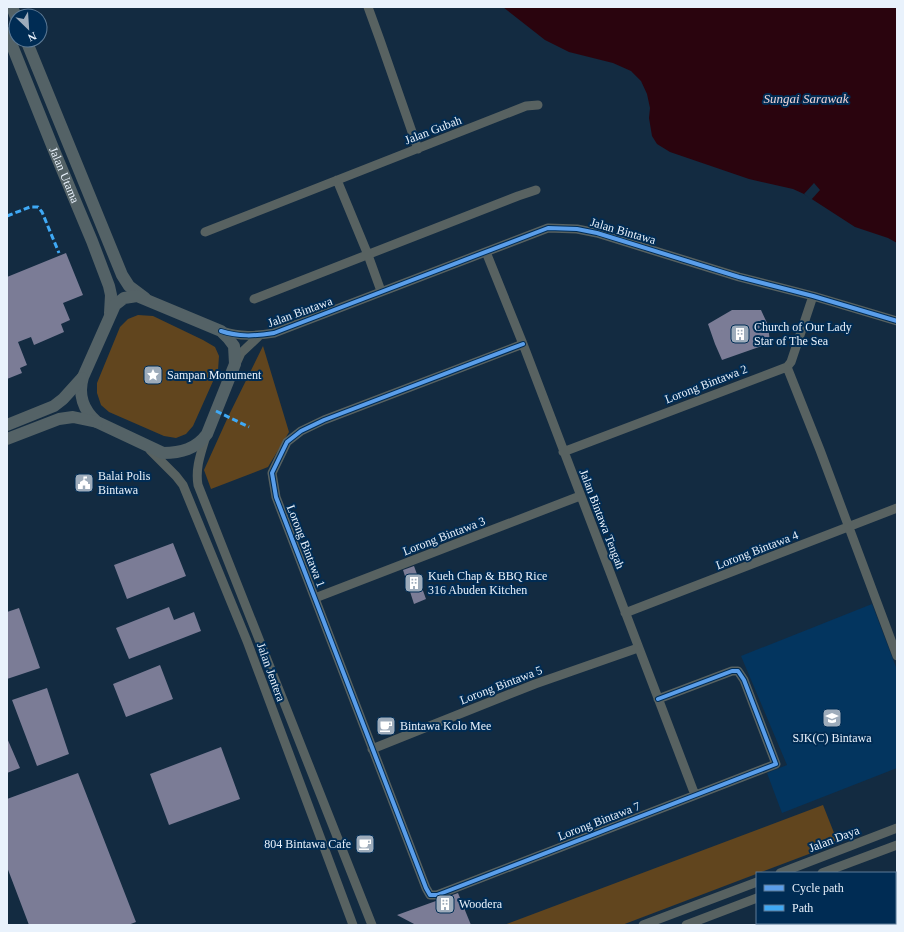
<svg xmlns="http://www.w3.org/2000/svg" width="904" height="932" viewBox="0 0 904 932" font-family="'Times New Roman',serif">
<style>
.built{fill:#03355f}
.green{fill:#61451e}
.water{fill:#2a040e}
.pier{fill:#132b41}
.building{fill:#7b7c96}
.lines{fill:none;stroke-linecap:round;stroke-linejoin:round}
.minor{stroke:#586261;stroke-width:9}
.major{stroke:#546266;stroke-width:12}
.quiet{stroke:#3fa9f5;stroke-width:3;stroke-dasharray:6 3;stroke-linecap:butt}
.cycleway-casing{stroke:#002c54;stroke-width:6}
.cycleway{stroke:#5a9eea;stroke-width:4}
.labels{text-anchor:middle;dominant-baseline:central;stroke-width:4;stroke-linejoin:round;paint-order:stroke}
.street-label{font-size:12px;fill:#e9f2fc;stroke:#002c54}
.poi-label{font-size:12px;fill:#e9f2fc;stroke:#002c54;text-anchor:start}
.water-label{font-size:13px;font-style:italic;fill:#eed2d5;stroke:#002c54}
</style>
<rect width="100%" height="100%" fill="#132b41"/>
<!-- built -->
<path class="built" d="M872,604L897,670V768L782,813L767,773L787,765L741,656Z"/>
<!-- green -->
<path class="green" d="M138,315L153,316L203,340L215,347L219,356L218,370L193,426L186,434L176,438L164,436L109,412L101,405L97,393V383L120,327L128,319Z
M263,346L289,432L268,467L211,489L204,470L228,417Z
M823,805L838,843L622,925H504Z"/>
<!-- water -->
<path class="water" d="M503,7H897V243L888,238L855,227L804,194L793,189L749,179L670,152L657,144L652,136L649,118L650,108L647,94L641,81L631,71L613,63L569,52L545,40Z"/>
<!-- pier -->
<path class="pier" d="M814,183L820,190L811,200L804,194Z"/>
<!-- building -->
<path class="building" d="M66,253L83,295L63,303L70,320L61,324L64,332L34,345L31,337L18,342L27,365L20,368L22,373L7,379V277Z
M732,310H761L768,325L770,343L722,360L715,344L708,324Z
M173,543L186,576L127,599L114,565Z
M414,566L426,599L414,604L403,570Z
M169,607L174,620L194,612L201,631L129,659L116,628Z
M19,608L40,668L7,679V612Z
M160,665L173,699L126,717L113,684Z
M47,688L69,754L37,766L12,700Z
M7,738L20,768L7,773Z
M221,747L240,799L169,825L150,774Z
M78,773L136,922L128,925H29L7,867V799Z
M458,893L471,925H416L397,915Z"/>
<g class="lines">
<!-- minor -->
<path class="minor" d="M368,7L380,40L418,149
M337,180L368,255L381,291
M205,232L526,106L538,105
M486,252L523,344L695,795
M254,299L518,196L536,190
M222,331C240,337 256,336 274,333L548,228L577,229L597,233L739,277L813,296L897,321
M523,344L324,420L301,431L287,442L272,473L276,497L426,888L430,895H437L776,764L744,680L738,671H732L658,699
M236,364L241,353L259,336
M787,367L820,450L897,656
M206,436C201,453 195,468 198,485L372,925
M150,450L176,476L183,485L247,641L353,925
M563,452L787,367L791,362L813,296
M315,598L580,496
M625,613L897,508
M372,749L535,684L638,648
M780,873L897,828
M822,873L897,845
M643,925L757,882
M686,925L757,898"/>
<!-- major -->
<g class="major">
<path d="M12,7L16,17"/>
<path id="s1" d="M7,33L53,148L92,241L109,286L111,295L110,313"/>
<path d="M26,40L122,275L129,286L145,298"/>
<path d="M137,296L221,331L228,338L234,346L235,364L207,434C196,449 181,453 163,453L97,422C83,410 78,394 83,377L115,305L124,298Z"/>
<path d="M7,425L54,406L63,399L82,378"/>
<path d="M7,439L59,419L73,417L97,422"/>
</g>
<!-- quiet -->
<path class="quiet" d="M7,216L30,207H38L42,212L59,253
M216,411L249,427"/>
<!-- cycleway casing -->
<g class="cycleway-casing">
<path id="cycleway" d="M221,331C239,337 255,336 274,333L548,228L577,229L597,233L739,277L813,296L897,321
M523,344L324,420L301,431L287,442L272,473L276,497L426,888L430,895H437L776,764L744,680L738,671H732L658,699"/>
</g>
<!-- cycleway -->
<use href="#cycleway" class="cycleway"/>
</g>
<!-- icons -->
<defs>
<g id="building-square" transform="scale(1)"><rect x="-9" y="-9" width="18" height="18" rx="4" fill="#9eacbb" stroke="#002c54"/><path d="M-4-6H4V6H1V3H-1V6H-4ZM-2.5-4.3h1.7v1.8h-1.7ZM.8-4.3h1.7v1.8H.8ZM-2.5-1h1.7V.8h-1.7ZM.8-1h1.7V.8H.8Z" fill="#fff"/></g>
<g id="sight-square" transform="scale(1)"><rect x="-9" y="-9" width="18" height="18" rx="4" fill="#9eacbb" stroke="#002c54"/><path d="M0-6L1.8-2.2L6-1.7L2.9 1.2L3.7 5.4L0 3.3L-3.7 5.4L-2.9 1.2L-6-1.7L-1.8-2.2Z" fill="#fff"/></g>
<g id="civic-square" transform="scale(1)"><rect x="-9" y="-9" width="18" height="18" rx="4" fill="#9eacbb" stroke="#002c54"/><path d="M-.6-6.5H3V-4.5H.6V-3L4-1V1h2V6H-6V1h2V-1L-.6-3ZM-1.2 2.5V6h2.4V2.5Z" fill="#fff"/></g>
<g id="school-square" transform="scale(1)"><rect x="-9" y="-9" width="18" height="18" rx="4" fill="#9eacbb" stroke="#002c54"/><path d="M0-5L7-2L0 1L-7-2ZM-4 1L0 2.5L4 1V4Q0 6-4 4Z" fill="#fff"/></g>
<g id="cafe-square" transform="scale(1)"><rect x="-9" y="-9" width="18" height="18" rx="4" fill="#9eacbb" stroke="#002c54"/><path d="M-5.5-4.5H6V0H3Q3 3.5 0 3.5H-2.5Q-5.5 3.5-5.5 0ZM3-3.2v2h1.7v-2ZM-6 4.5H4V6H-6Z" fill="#fff"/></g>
</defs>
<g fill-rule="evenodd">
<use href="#building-square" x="740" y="334"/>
<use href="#sight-square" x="153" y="375"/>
<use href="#civic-square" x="84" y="483"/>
<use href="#building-square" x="414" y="583"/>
<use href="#school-square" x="832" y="718"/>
<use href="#cafe-square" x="386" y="726"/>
<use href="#cafe-square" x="365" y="844"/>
<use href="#building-square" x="445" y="904"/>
</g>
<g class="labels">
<!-- street labels -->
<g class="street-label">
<text transform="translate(433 130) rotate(-21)">Jalan Gubah</text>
<text stroke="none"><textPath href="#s1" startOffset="153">Jalan Utama</textPath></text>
<text transform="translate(623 231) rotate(16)">Jalan Bintawa</text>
<text transform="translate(300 312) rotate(-20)">Jalan Bintawa</text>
<text transform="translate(706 384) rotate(-21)">Lorong Bintawa 2</text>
<text transform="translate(602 519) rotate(69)">Jalan Bintawa Tengah</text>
<text transform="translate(444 536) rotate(-21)">Lorong Bintawa 3</text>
<text transform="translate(306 546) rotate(69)">Lorong Bintawa 1</text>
<text transform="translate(757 550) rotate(-21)">Lorong Bintawa 4</text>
<text transform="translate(271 672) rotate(70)">Jalan Jentera</text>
<text transform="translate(501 685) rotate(-21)">Lorong Bintawa 5</text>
<text transform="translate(599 821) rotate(-21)">Lorong Bintawa 7</text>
<text transform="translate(834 839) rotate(-21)">Jalan Daya</text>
</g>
<!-- poi labels -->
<g class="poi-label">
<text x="754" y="327">Church of Our Lady<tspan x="754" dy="14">Star of The Sea</tspan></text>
<text x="167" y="375">Sampan Monument</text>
<text x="98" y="476">Balai Polis<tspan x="98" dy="14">Bintawa</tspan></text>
<text x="428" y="576">Kueh Chap &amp; BBQ Rice<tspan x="428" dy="14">316 Abuden Kitchen</tspan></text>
<text x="400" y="726">Bintawa Kolo Mee</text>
<text x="832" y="738" text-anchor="middle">SJK(C) Bintawa</text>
<text x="351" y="844" text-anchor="end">804 Bintawa Cafe</text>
<text x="459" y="904">Woodera</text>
</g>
<!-- water labels -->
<g class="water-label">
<text x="806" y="98">Sungai Sarawak</text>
</g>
</g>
<!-- border -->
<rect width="904" height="932" fill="none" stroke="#e9f2fc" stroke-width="16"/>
<!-- legend -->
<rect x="756" y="872" width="140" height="52" fill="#002c54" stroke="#5d7b97"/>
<rect x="764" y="885" width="20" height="6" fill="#5a9eea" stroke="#5d7b97"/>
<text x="792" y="892" font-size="12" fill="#e9f2fc">Cycle path</text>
<rect x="764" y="905" width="20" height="6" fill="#3fa9f5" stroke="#5d7b97"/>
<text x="792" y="912" font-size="12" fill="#e9f2fc">Path</text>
<!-- north arrow -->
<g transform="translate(28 28) rotate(155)"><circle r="19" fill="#002c54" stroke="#5d7b97"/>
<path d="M0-3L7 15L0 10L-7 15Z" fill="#9eacbb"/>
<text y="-6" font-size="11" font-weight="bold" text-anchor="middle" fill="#e9f2fc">N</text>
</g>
</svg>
